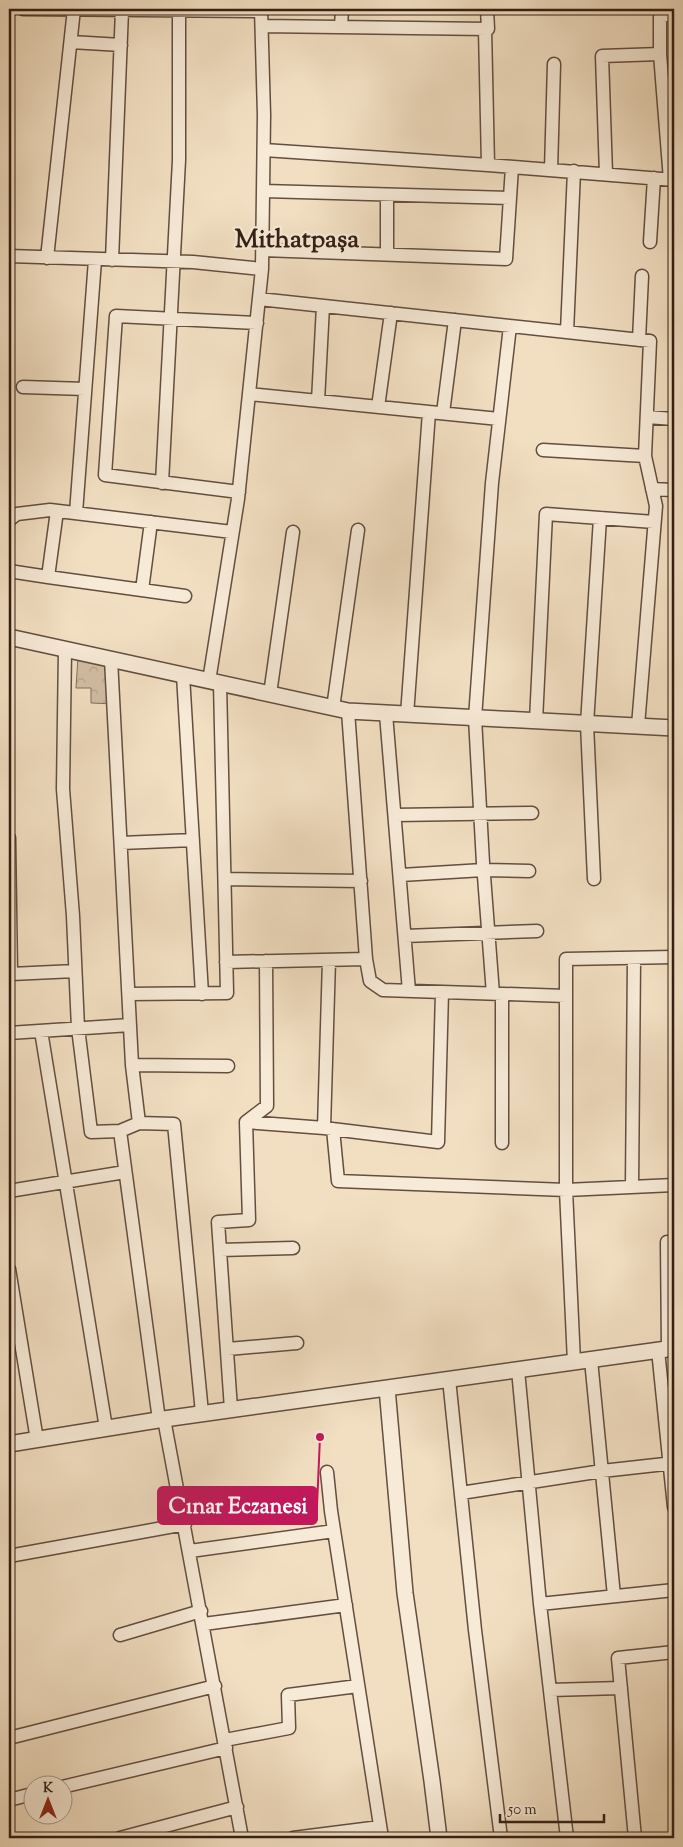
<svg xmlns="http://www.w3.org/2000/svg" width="683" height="1847" viewBox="0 0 683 1847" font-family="'Sorts Mill Goudy',serif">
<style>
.park{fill:url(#park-crowns);stroke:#826e5d}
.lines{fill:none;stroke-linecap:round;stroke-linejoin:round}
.minor-casing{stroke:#634e40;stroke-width:15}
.tertiary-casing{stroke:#634e40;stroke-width:18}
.minor{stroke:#f7ead7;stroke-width:12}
.tertiary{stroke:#f7ead7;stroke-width:15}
.labels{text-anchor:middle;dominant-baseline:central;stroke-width:4.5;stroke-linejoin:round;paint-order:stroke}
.district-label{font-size:26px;font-weight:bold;fill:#331e15;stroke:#f7ead7}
.leader{fill:none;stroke:#c2185b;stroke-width:2}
.callout-dot{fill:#c2185b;stroke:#f7ead7;stroke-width:2}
.callout{fill:#c2185b;stroke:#c2185b;stroke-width:2}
.callout-label{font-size:22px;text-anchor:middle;font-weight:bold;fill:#fff}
</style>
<defs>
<pattern id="park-crowns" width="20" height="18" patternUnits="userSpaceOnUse" patternTransform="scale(1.25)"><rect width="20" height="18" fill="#d2bea5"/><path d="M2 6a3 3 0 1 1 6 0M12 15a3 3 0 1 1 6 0" fill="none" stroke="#b5a38d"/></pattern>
</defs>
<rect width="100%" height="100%" fill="#f2dfc2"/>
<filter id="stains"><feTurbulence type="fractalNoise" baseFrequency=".004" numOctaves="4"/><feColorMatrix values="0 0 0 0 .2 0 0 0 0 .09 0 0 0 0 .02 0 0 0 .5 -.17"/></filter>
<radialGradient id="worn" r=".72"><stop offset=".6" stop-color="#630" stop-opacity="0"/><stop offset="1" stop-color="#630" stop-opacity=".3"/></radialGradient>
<!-- park -->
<path class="park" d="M78,657L112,665L115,704L91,703V688H76Z"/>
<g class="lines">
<!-- minor casing -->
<g class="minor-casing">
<path id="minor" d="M23,9L261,11
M262,26L488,29L487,9
M341,27L342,9
M485,29L488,165
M71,42L121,45
M264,150L488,165L674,180
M551,170L554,64
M606,174L602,56L660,54
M670,180L660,54V17L674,13
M264,191L510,198
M387,195V254
M650,242L654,178
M263,250L506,259L512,167
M9,256L193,262L262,269
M47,258L74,9
M112,260L122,10
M259,299L650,341L645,456L656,506L638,726
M567,332L574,171
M639,340L642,276
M23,387L85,389
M249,394L499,419
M318,401L323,306
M378,407L391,313
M443,413L455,320
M647,417L674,419
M543,450L645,456
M162,483L179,160V11
M652,489L674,490
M239,492L105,475L116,316L257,323
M57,511L48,577L185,596
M76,513L95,260
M9,520L17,514L50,510L232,532
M9,571L48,577
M142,590L151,522
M65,649L63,789L73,916L78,1028L91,1132L120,1131L139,1123L174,1124L202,1413
M111,659L132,1065L139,1123
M183,675L202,994
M209,681L238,499L262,269L264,115L261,9
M270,694L293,532
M333,708L358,530
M348,711L366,959
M386,714L409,991
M407,715L429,412
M536,721L546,514L654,522
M395,815L532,813
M9,838L11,974L75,971
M121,843L193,840
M401,875L483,870L529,871
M225,879L361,881
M594,879L587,724L600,518
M405,936L537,931
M226,962L366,959L370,981L383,990L566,996
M129,994L227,993L220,683
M493,994L483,863L475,718L492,483L510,326
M502,994V1143
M41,1031L106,1428
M9,1033L130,1025
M132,1065L228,1066
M246,1122L324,1128L438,1142L442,992
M324,1128L329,960
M333,1129L338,1181L566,1190V959L674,957
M120,1131L159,1420
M632,1187L634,958
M9,1191L125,1172
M220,1250L293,1248
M9,1269L37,1440
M228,1349L297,1343
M668,1349L667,1242H674
M658,1350L674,1507
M591,1360L614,1596
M574,1362L566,1190L674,1185
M518,1370L540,1604L567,1838
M449,1379L475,1630L501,1838
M231,1409L218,1222L249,1220L246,1122L267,1106L266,961
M164,1419L242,1838
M327,1472L331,1511L382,1838
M461,1493L602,1471L674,1463
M190,1551L334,1531
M9,1556L185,1524
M540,1604L674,1590
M204,1624L346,1605
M120,1635L201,1611
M550,1690L621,1688
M9,1738L215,1686
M225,1740L289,1728L288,1695L358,1686
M62,1787L226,1748
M9,1800L32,1794
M120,1838L237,1807
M293,1838L380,1827
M635,1838L618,1658L674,1652"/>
</g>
<!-- tertiary casing -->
<g class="tertiary-casing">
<path id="tertiary" d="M9,637L348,711L674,728
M387,1388L405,1593L432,1781L439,1838
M9,1444L164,1419L674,1348"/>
</g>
<!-- minor -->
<use href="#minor" class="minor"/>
<!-- tertiary -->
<use href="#tertiary" class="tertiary"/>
</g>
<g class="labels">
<!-- district labels -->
<g class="district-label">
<text x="297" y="240">Mithatpaşa</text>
</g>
</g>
<!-- callouts -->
<path class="leader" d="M320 1437L317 1506"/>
<circle class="callout-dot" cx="320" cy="1437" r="5"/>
<rect class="callout" x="158" y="1487" width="159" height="37" rx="5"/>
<g class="callout-label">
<text x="238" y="1513">Cınar Eczanesi</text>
</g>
<!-- margin -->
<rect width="683" height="1847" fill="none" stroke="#f2dfc2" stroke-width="30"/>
<rect x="10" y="10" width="663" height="1827" fill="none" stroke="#331e15" stroke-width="2.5"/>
<rect x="15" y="15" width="653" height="1817" fill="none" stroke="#331e15"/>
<!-- north arrow -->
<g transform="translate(48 1800)"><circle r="24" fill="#f7ead7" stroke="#a99889"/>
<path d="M0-4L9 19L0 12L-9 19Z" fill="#8f2418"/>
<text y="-8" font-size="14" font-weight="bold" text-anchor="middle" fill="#331e15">K</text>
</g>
<!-- scale -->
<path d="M500 1814v8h104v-8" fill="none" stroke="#331e15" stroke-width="2.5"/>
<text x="508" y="1814" font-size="15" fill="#331e15" stroke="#f7ead7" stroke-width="4" paint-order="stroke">50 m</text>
<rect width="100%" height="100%" filter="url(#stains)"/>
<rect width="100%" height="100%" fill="url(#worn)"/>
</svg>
